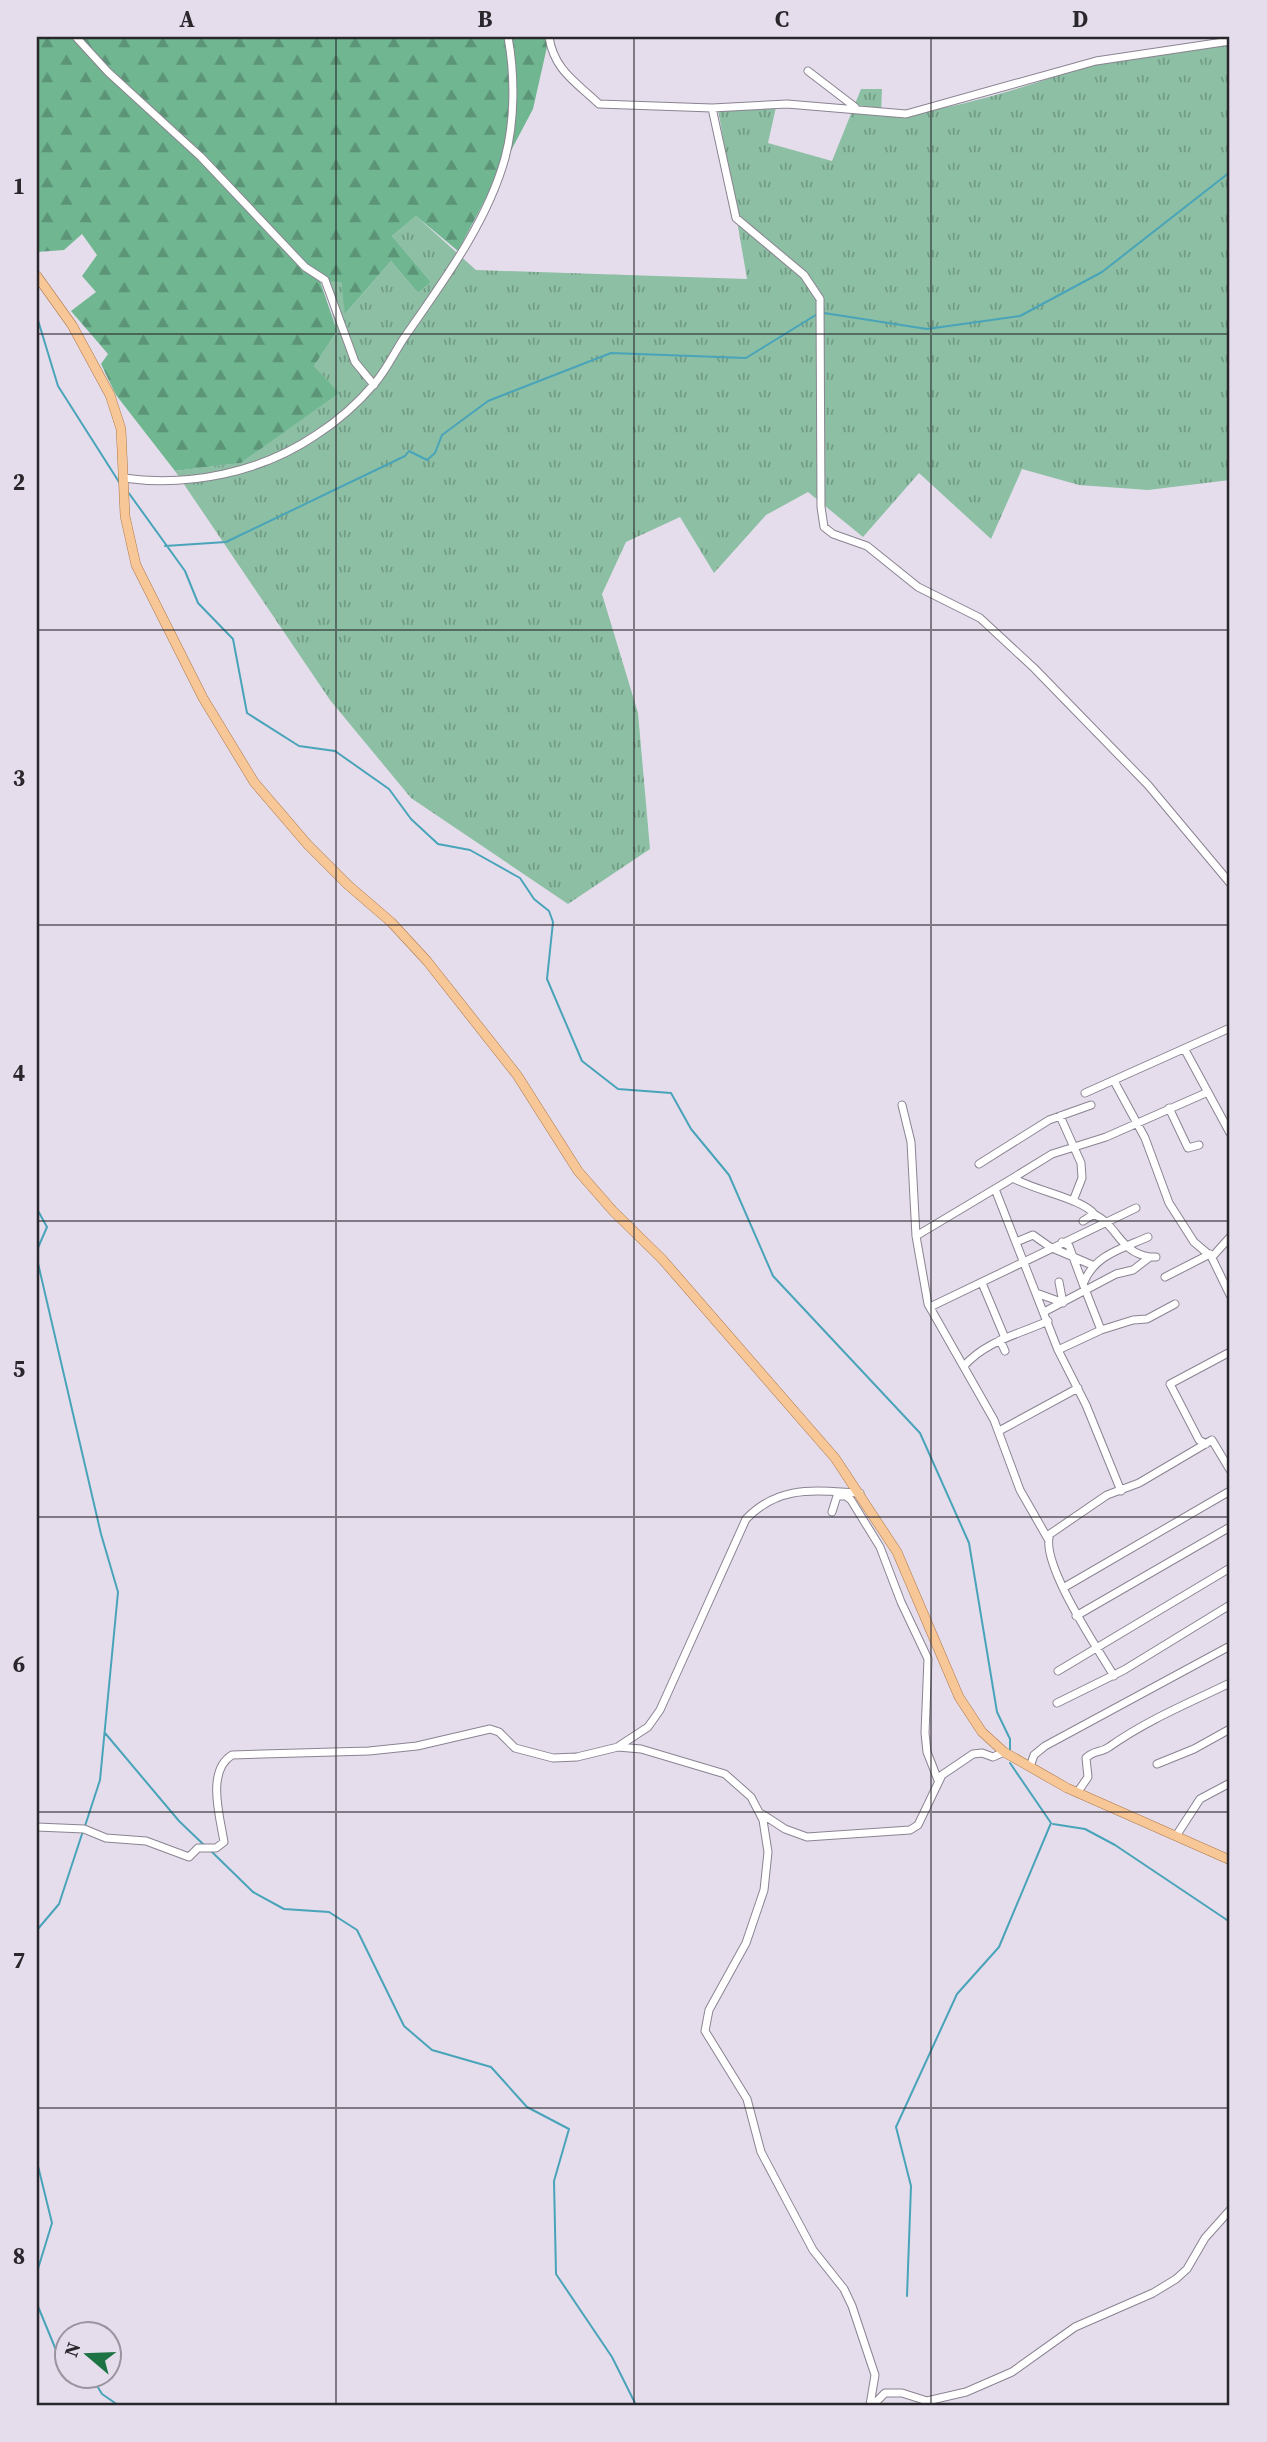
<svg xmlns="http://www.w3.org/2000/svg" width="1267" height="2442" viewBox="0 0 1267 2442" font-family="'Source Serif 4',serif">
<style>
.grass{fill:url(#grass-tufts)}
.forest{fill:url(#forest-firs)}
.lines{fill:none;stroke-linecap:round;stroke-linejoin:round}
.stream{stroke:#49a4b9;stroke-width:2}
.minor-casing{stroke:#8b8391;stroke-width:9}
.major-casing{stroke:#ac7746;stroke-width:10}
.minor{stroke:#fff;stroke-width:7}
.major{stroke:#f8c798;stroke-width:9}
.grid{fill:none;stroke:#29262c;stroke-width:2;stroke-opacity:0.55}
.neatline{fill:none;stroke:#29262c;stroke-width:2.5}
.grid-label{font-size:23px;text-anchor:middle;font-weight:bold;fill:#29262c}
</style>
<defs>
<pattern id="grass-tufts" width="24" height="20" patternUnits="userSpaceOnUse" patternTransform="scale(1.75)"><rect width="24" height="20" fill="#8cbfa3"/><path d="M3 7l-1-3M5 7V3M7 7l1-3M15 17l-1-3M17 17v-4M19 17l1-3" fill="none" stroke="#729b85"/></pattern>
<pattern id="forest-firs" width="22" height="20" patternUnits="userSpaceOnUse" patternTransform="scale(1.75)"><rect width="22" height="20" fill="#6fb691"/><path d="M5 1l3.5 6h-7zM16 11l3.5 6h-7z" fill="#5b9477"/></pattern>
</defs>
<rect width="100%" height="100%" fill="#e5ddec"/>
<!-- grass -->
<path class="grass" d="M1212,37H1230V480L1148,490L1079,485L1022,469L991,539L919,473L863,537L808,492L766,515L714,573L680,517L626,542L602,594L638,713L650,849L568,904L411,798L330,700L175,471L241,463L338,393L314,366L337,331L323,279L341,282L346,313L391,261L418,293L431,282L392,236L416,216L476,270L747,279L718,109L776,107L768,143L832,161L861,89H882L881,114C947,115 1032,84 1096,63C1133,52 1175,48 1213,40Z"/>
<!-- forest -->
<path class="forest" d="M37,37H548L549,38L533,109L458,251L416,216L392,236L431,282L418,293L391,261L345,314L341,282L320,281L337,331L314,366L339,393L241,463L175,471L116,395L101,364L108,354L71,311L96,292L82,276L97,255L82,234L64,250L37,252Z"/>
<g class="lines">
<!-- stream -->
<path class="stream" d="M824,313L927,329L1020,316L1102,272L1230,172
M37,317L58,386L119,482
M128,492L185,571L198,603L233,639L247,713L299,746L335,751L389,789L411,819L438,844L470,850L520,878L534,899L549,911L553,922L547,979L582,1061L618,1089L671,1093L691,1129L729,1175L773,1276L920,1433L969,1543L997,1712L1010,1739V1750
M165,546L226,542L405,456L409,451L427,460L435,453L442,435L488,401L611,353L746,358L819,313
M37,1209L47,1227L37,1250
M37,1259L101,1534L118,1592L100,1780L85,1826
M105,1733L179,1821L204,1845
M1053,1824L1085,1829L1115,1845L1230,1922
M211,1851L253,1892L284,1909L329,1912L357,1930L404,2026L432,2050L491,2067L527,2107L569,2129L554,2181L556,2274L612,2357L636,2405
M37,1930L59,1904L83,1831
M37,2162L52,2223L37,2272
M907,2296L911,2186L896,2127L957,1994L999,1947L1051,1823L1010,1763
M37,2304L56,2350L66,2355
M91,2376L102,2394L118,2405"/>
<!-- minor casing -->
<g class="minor-casing">
<path id="minor" d="M76,37L108,72L201,157L305,267L325,280L355,362L374,385
M549,37C554,70 576,82 599,104L712,108L787,104L906,114L1096,61L1230,41
M808,71L855,107
M712,108L736,218L804,275L820,299L821,507L824,527L833,534L867,546L918,587L980,618L1034,668L1148,785L1230,883
M123,478C189,487 260,473 316,435C338,421 358,403 375,383C387,369 394,353 404,338C442,283 487,223 505,158C515,121 515,75 508,37
M1185,1050L1230,1133
M1114,1081L1145,1138L1169,1203L1194,1242L1207,1253
M1085,1093L1230,1028
M902,1105L911,1142L916,1236L928,1304L994,1420L1020,1490L1048,1539
M1169,1108L1188,1148L1199,1145
M1060,1116L1081,1163L1082,1178L1073,1201
M979,1164L1049,1120L1091,1105
M1013,1178L1052,1154L1106,1137L1208,1092
M995,1189L1058,1350L1086,1405L1121,1491
M1083,1221L1094,1214C1119,1227 1119,1252 1150,1257
M916,1236L1013,1178C1033,1190 1083,1199 1094,1214
M1016,1242L1033,1235L1050,1247L1092,1265
M1062,1242L1069,1246L1083,1284
M1213,1256L1230,1237
M1165,1277L1210,1254L1230,1295
M1059,1282L1063,1303
M982,1283L1005,1338
M1039,1294L1061,1302
M930,1307L1136,1208
M1044,1312L1116,1274L1133,1270L1150,1257H1156
M1101,1330L1083,1284C1094,1255 1121,1249 1148,1237
M1000,1340L1005,1351
M1058,1350L1101,1330L1133,1320L1147,1319L1175,1304
M964,1366C986,1341 1017,1335 1048,1321
M999,1431L1078,1388
M1206,1444L1199,1440L1170,1384L1230,1352
M832,1512L837,1496H846L851,1500L880,1547L901,1602L928,1659L925,1733L927,1752L938,1780
M1063,1588L1230,1491
M1076,1616L1230,1527
M1058,1671L1230,1568
M1114,1676C1098,1649 1039,1562 1050,1534L1107,1495L1139,1483L1212,1440L1230,1470
M1057,1703L1124,1670L1230,1605
M619,1746L648,1727L660,1710L746,1519C780,1484 816,1491 860,1493
M1157,1764L1194,1749L1230,1729
M1030,1767L1034,1755L1045,1746L1230,1646
M1077,1793L1088,1777L1086,1758C1094,1750 1101,1753 1109,1747C1147,1720 1189,1703 1230,1683
M762,1814L785,1829L807,1837L910,1830L918,1825L942,1775L973,1754L982,1753L993,1757L1004,1752
M37,1827L84,1829L106,1838L146,1841L189,1857L198,1848H216L224,1842C220,1817 206,1771 232,1755L369,1751L417,1746L490,1729L499,1732L515,1748L553,1758L577,1757L618,1747L641,1749L725,1774L751,1797L763,1820L768,1852L764,1890L746,1943L709,2010L705,2031L747,2099L761,2152L788,2203L813,2250L844,2289L852,2306L875,2375L870,2405
M1176,1836L1200,1799L1230,1783
M873,2405L885,2393H902L927,2401L966,2392L1012,2372L1075,2327L1153,2293L1176,2279L1187,2269L1205,2238L1230,2210"/>
</g>
<!-- major casing -->
<g class="major-casing">
<path id="major" d="M37,276L72,325L110,395L121,429L125,516L136,565L203,698L254,782L308,845L348,885L391,922L427,961L517,1075L578,1171L613,1211L662,1259L835,1458L897,1552L959,1697L982,1732L1004,1752L1067,1788L1230,1860"/>
</g>
<!-- minor -->
<use href="#minor" class="minor"/>
<!-- major -->
<use href="#major" class="major"/>
</g>
<!-- grid -->
<path class="grid" d="M336,37V2405M634,37V2405M931,37V2405M37,334H1230M37,630H1230M37,925H1230M37,1221H1230M37,1517H1230M37,1812H1230M37,2108H1230"/>
<!-- border -->
<rect width="1267" height="2442" fill="none" stroke="#e5ddec" stroke-width="77"/>
<!-- north arrow -->
<g transform="translate(88 2355) rotate(289)"><circle r="33" fill="#e5ddec" stroke="#9a949f" stroke-width="2"/>
<path d="M0-5L12 26L0 18L-12 26Z" fill="#1e7345"/>
<text y="-10" font-size="19" font-weight="bold" text-anchor="middle" fill="#29262c">N</text>
</g>
<rect x="38" y="38" width="1190" height="2366" class="neatline"/>
<g class="grid-label">
<text x="187" y="27">A</text>
<text x="485" y="27">B</text>
<text x="782" y="27">C</text>
<text x="1080" y="27">D</text>
<text x="19" y="194">1</text>
<text x="19" y="490">2</text>
<text x="19" y="786">3</text>
<text x="19" y="1081">4</text>
<text x="19" y="1377">5</text>
<text x="19" y="1672">6</text>
<text x="19" y="1968">7</text>
<text x="19" y="2264">8</text>
</g>
</svg>
